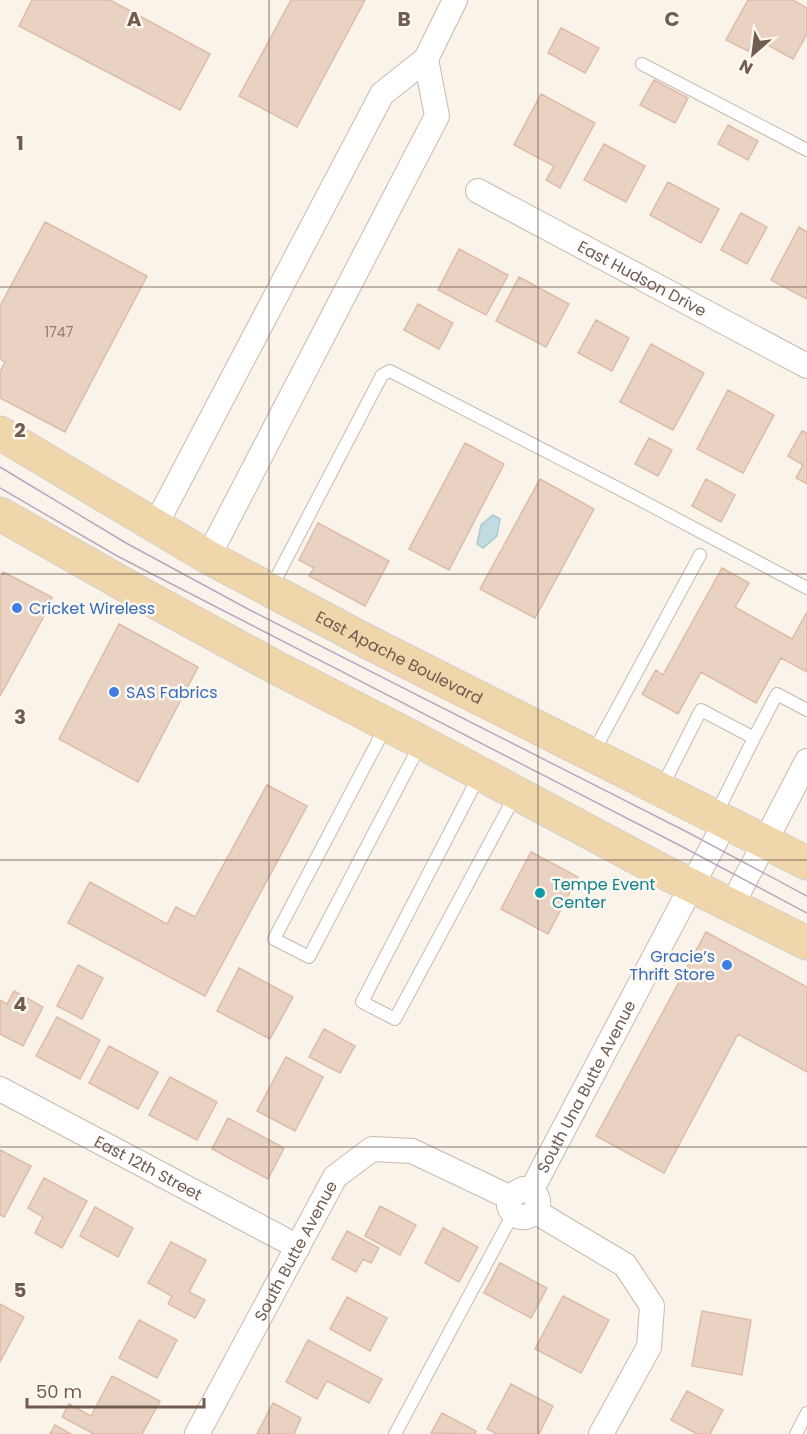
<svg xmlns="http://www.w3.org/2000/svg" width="807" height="1434" viewBox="0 0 807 1434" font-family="Poppins,sans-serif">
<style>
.water{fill:#c0dce1;stroke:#a8cbd1;stroke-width:1.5}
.building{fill:#ead2c3;stroke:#dcbca7;stroke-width:1.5}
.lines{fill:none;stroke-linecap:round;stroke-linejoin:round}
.lane-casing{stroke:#c8baae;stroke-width:14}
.street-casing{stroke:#c8baae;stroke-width:26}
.primary-casing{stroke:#d7d1ce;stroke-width:35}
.lane{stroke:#fff;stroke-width:12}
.street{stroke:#fff;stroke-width:24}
.primary{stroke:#efd6ab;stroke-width:33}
.tram{stroke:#b7a9c3;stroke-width:1.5}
.grid{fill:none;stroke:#715c50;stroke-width:1.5;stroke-opacity:0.55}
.shop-dot{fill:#3f7fe0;stroke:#fdf8ef;stroke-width:2}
.culture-dot{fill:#0f9aa8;stroke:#fdf8ef;stroke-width:2}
.labels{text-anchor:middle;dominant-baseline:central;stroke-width:5;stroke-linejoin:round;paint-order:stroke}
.number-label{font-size:14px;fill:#8f7a6d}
.street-label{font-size:16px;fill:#715c50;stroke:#fdf8ef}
.shop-label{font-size:16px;fill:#366cbe;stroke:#fdf8ef;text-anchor:start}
.culture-label{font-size:16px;fill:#0d838f;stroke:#fdf8ef;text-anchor:start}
.grid-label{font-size:20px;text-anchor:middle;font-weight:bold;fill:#715c50;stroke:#fdf8ef;stroke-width:5;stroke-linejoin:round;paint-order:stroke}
</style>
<rect width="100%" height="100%" fill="#faf3e9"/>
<!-- water -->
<path class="water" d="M493,515L500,519L497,536L483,548L477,544L481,525Z"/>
<!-- building -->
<path class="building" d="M32,0H110L210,54L180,110L19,26Z
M291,0H365L297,127L239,96Z
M748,0H793L807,8V34L793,59L755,38L748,51L726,40Z
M561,28L599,48L585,73L548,53Z
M654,80L688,98L675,123L640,105Z
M541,94L595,123L560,188L546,180L554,166L514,145Z
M728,125L758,141L748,160L718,144Z
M604,144L645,166L626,202L584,180Z
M668,182L719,209L701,243L650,215Z
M741,213L767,227L747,264L721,250Z
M45,222L147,276L65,432L0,398V372L5,362L0,359V306Z
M799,227L807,232V299L771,280Z
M459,249L508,275L486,315L438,290Z
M519,277L569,304L546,347L496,321Z
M418,304L453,323L439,349L404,330Z
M596,320L629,338L612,371L578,353Z
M651,344L704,373L673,430L620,402Z
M728,390L774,415L743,473L697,449Z
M802,431L807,433V484L796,478L803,465L788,456Z
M649,438L672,450L658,476L635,464Z
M465,443L504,464L449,570L409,549Z
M540,479L594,509L535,618L480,589Z
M706,479L735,495L721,522L692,506Z
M318,523L389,561L365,606L309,576L314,568L299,560Z
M722,568L749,583L735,607L792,639L807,612V672L781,658L756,703L701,672L678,714L642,694L656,670L663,675Z
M3,572L52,597L48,609L0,696V579Z
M119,624L198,667L138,782L59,739Z
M267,785L307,806L205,996L68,923L90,882L167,924L176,907L195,917Z
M531,852L578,877L548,934L501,909Z
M706,932L807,987V1072L738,1034L664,1173L596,1136Z
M78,965L103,978L82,1019L57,1006Z
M239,968L293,997L270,1039L217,1011Z
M14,991L43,1007L23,1046L0,1034V1000L7,1004Z
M57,1017L100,1040L80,1079L36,1056Z
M324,1029L355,1046L340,1073L309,1057Z
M109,1046L158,1072L138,1109L89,1083Z
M286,1057L323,1077L295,1131L257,1111Z
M170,1077L217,1102L197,1140L149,1115Z
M228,1118L284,1148L268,1179L212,1149Z
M0,1150L31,1166L4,1217L0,1215Z
M44,1178L87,1201L62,1248L35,1233L43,1217L28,1208Z
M380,1206L416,1225L400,1255L365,1236Z
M95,1207L133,1228L118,1257L80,1236Z
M443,1228L478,1247L459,1282L425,1263Z
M347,1231L379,1248L371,1263L363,1259L356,1272L332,1259Z
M171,1242L206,1260L189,1292L205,1300L195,1318L168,1304L172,1296L148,1283Z
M500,1263L547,1288L531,1318L484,1293Z
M563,1296L609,1320L581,1373L535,1349Z
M347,1297L387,1318L370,1351L330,1329Z
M0,1304L24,1317L0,1362Z
M702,1311L751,1320L742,1375L692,1366Z
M139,1320L177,1340L157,1378L119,1358Z
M308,1340L382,1379L369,1403L327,1381L317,1399L286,1382Z
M112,1376L160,1401L142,1434H94L62,1417L69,1404L91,1416Z
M511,1384L553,1406L539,1434H497L487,1429Z
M687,1391L723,1410L710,1434H697L671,1420Z
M273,1403L301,1418L294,1434H257Z
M442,1413L476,1431L475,1434L431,1433Z
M55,1425L71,1434H50Z"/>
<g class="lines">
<!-- lane casing -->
<g class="lane-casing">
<path id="lane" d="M642,64L807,150
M271,588L382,375L390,371L631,495L807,588
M386,726L274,939L309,957L421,743
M754,738L777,694L807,710
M593,753L700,555
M479,776L362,1002L395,1019L516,794
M662,787L701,710L754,738L715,816
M395,1434L507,1225L516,1215
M796,1434L807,1413"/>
</g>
<!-- street casing -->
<g class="street-casing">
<g id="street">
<path id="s1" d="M478,191L807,366"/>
<path d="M155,526L382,94L426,59L455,0"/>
<path d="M208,557L437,116L426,59"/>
<path d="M732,905L807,761"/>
<path id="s2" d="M0,1089L298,1247"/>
<path id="s3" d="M531,1191L726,821"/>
<path d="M536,1212L625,1265L652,1306L649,1347L601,1434"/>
<path id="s4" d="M197,1434L335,1177L372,1149L412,1151L509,1197V1206C521,1236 559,1197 523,1189L509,1197"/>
</g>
</g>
<!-- primary casing -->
<g class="primary-casing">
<g id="primary">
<path id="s5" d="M0,433L208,557L368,642L807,863"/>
<path d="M0,514L141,594L277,668L421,742L664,872L807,943"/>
</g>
</g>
<!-- lane -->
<use href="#lane" class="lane"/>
<!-- street -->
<use href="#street" class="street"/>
<!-- primary -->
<use href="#primary" class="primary"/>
<!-- tram -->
<path class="tram" d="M0,467L126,543L248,609L687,832L807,896
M0,488L119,557L679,845L807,913"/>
</g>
<!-- grid -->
<path class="grid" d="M269,0V1434M538,0V1434M0,287H807M0,574H807M0,860H807M0,1147H807"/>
<!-- markers -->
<g class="shop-dot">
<circle cx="17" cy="608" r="6"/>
<circle cx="114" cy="692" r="6"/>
<circle cx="727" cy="965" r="6"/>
</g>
<circle class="culture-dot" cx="540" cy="893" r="6"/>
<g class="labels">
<!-- number labels -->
<g class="number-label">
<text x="59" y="332">1747</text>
</g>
<!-- street labels -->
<g class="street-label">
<text stroke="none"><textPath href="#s1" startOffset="186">East Hudson Drive</textPath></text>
<text stroke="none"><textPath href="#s5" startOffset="458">East Apache Boulevard</textPath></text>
<text stroke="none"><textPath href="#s3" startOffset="118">South Una Butte Avenue</textPath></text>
<text stroke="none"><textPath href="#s2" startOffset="168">East 12th Street</textPath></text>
<text stroke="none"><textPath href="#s4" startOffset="208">South Butte Avenue</textPath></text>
</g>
<!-- shop labels -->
<g class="shop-label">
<text x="29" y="608">Cricket Wireless</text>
<text x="126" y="692">SAS Fabrics</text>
<text x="715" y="956" text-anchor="end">Gracie’s<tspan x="715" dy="18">Thrift Store</tspan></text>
</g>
<!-- culture labels -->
<g class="culture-label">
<text x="552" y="884">Tempe Event<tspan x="552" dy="18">Center</tspan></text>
</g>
</g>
<g class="grid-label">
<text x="134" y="26">A</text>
<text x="404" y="26">B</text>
<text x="672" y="26">C</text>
<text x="20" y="150">1</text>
<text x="20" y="437">2</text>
<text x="20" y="724">3</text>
<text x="20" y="1011">4</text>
<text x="20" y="1297">5</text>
</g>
<!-- north arrow -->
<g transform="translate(753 54) rotate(208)" stroke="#fdf8ef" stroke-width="4.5" paint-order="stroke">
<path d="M0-4.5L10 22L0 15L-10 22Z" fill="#715c50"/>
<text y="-9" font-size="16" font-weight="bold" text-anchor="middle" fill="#715c50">N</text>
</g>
<!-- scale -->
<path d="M27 1398v9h177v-9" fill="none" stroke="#715c50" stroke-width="3"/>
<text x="36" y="1398" font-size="18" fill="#715c50" stroke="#fdf8ef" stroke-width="4.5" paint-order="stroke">50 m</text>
</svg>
